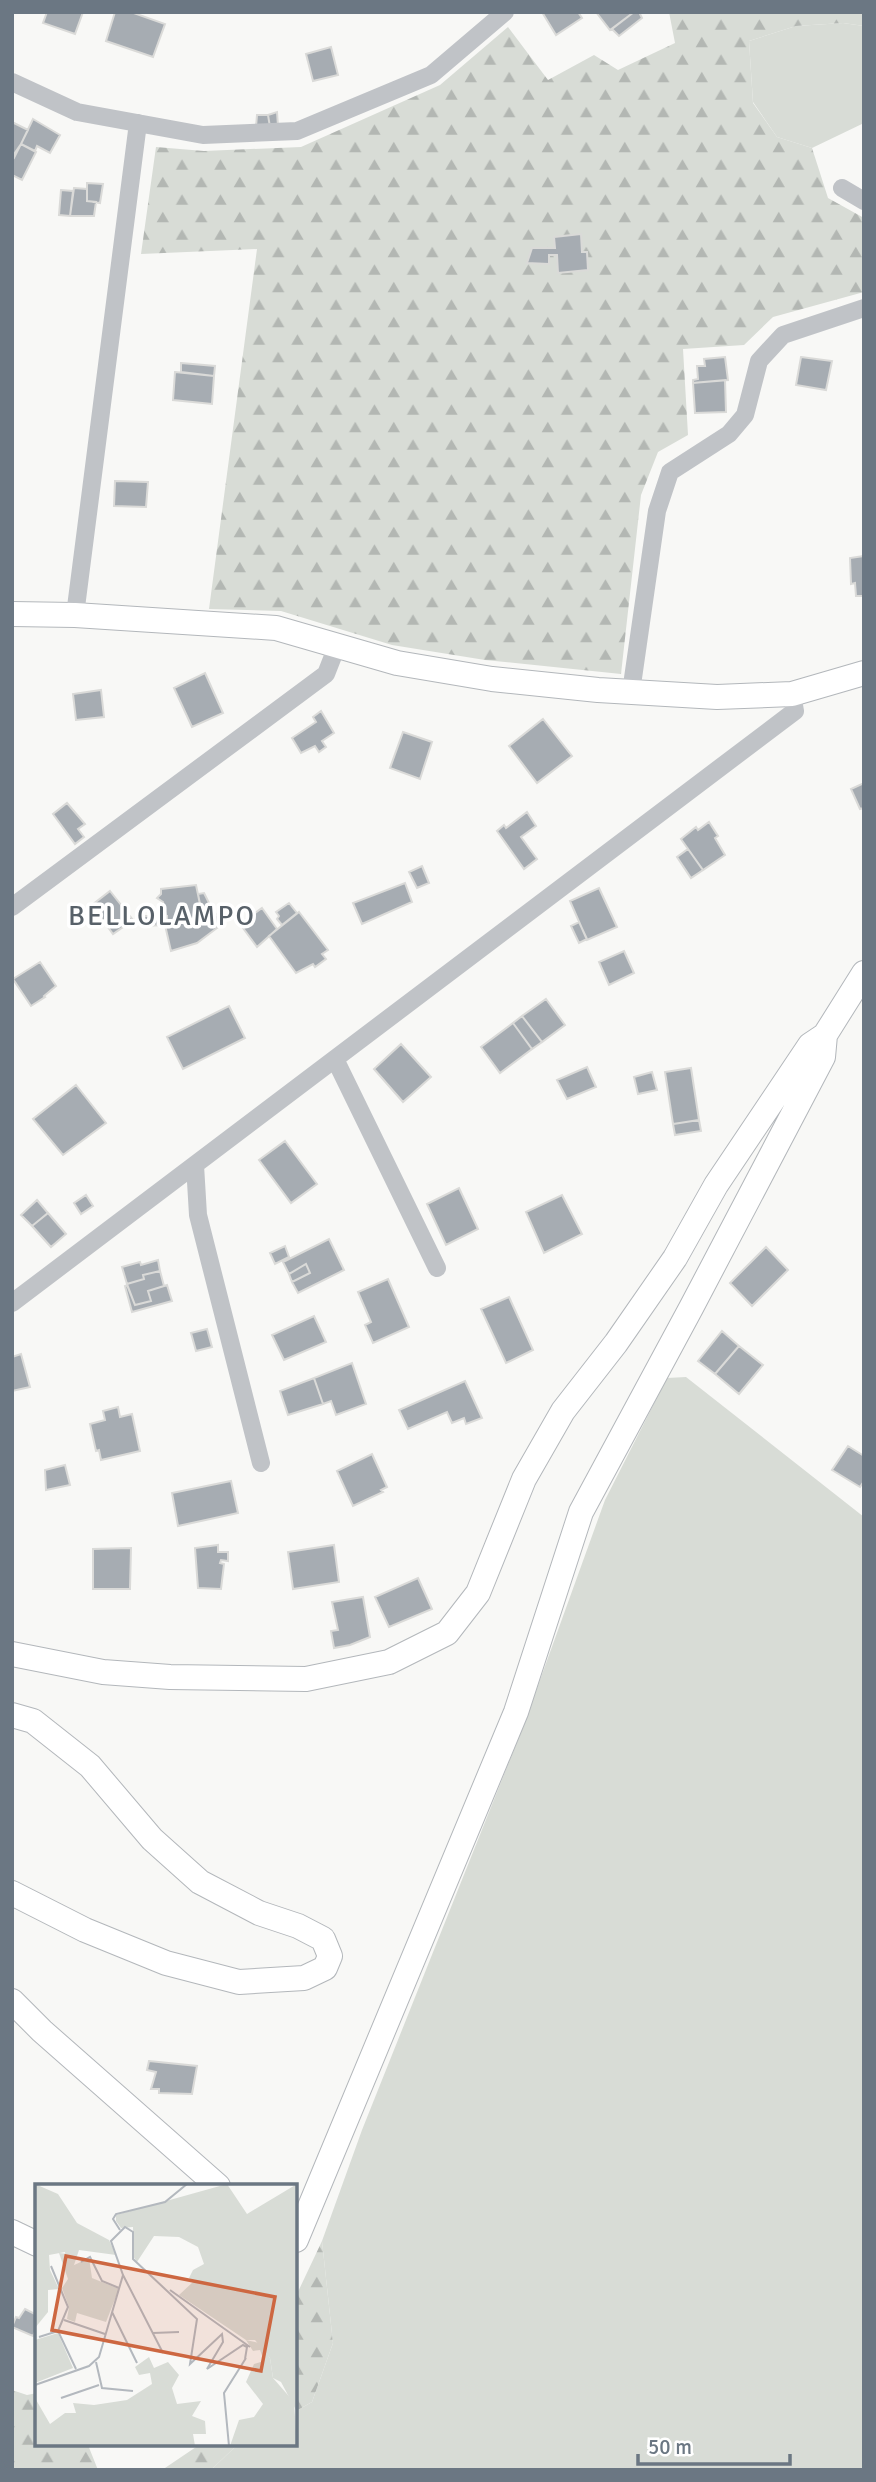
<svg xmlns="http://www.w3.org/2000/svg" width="876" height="2482" viewBox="0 0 876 2482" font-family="Signika,sans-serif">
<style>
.green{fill:#d8dcd6}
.forest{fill:url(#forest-firs)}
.building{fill:#a6acb2;stroke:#dadad8;stroke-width:2}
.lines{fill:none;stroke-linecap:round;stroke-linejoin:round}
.secondary-casing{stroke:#b3b7bb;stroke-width:26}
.minor{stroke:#c0c3c7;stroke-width:18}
.secondary{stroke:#fff;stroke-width:24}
.labels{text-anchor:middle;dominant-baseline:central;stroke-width:7;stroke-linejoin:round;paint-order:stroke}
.quarter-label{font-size:28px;letter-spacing:2px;fill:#586169;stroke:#fff}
.inset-road{fill:none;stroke:#b3b8be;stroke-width:2}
.view{fill:#cd6741;fill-opacity:0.15;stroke:#cd6741;stroke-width:3.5}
.inset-edge{fill:none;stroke:#6b7783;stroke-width:3.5}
</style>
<defs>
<pattern id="forest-firs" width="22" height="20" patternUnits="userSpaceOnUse" patternTransform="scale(1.75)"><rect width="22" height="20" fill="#d8dcd6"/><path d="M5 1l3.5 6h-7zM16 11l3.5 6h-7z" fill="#b3b7b3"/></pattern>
</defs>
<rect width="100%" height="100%" fill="#f8f8f6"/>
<!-- green -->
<path class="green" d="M843,23L864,26V123L812,148L777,137L753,102L749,41L796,26Z
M686,1377L864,1517V2470H211L237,2445H296V2411L312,2402L333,2343L322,2241L362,2130L523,1727L605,1500L667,1378Z"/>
<!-- forest -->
<path class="forest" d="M669,12H864V26L843,23L796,26L749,41L753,103L777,137L812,148L828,198L864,218V292L773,317L744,345L683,349L688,435L658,452L641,495L621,674L485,660L392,645L281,611L209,609L257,249L141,254L156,147L204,151L301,147L440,85L508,27L548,80L594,55L618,70L675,43Z
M322,2241L333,2343L312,2402L296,2411V2296Z
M12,2390L27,2395L37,2393V2445H88L98,2470H12Z
M199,2445H237L211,2470H162Z"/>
<!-- building -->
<path class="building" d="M47,12H83L75,34L43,23Z
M115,12H131L165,24L153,57L106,41Z
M542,12H578L582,18L556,35Z
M596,12H634L610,30Z
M634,12H639L642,18L619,36L612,29Z
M331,47L338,75L313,81L306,54Z
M277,112L278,126L270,127L268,115Z
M257,115H268L270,127H256Z
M33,119L60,135L50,153L37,146L35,151L21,144Z
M12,122L28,130L14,158L12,157Z
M21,144L36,152L22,180L12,175V157Z
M87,183L103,184L100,203L87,201Z
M74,188L87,189V201L96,202L94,216H70Z
M61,190L73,191L70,216L59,215Z
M581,234L582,252H587L588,270L558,273L557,255H549V264L527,263L532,248H555L554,237Z
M725,357L728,380L693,383V380L698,379L697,366H705L704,359Z
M801,357L832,361L826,390L796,385Z
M181,363L215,366L214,376L181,372Z
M175,372L214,376L212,404L173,400Z
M725,380L726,412L695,413L693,383Z
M115,481L148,482L146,507L114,506Z
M864,556V596H856L855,583L851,584L850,558Z
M205,673L223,713L192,727L174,688Z
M101,690L104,717L76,720L73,694Z
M321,711L334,733L322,741L326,747L319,752L315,746L301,753L292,738L316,722L313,717Z
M543,719L572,756L537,783L509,746Z
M403,732L432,742L420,779L390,768Z
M864,783V808L860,809L851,789Z
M67,803L85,824L78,829L84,837L75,844L53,814Z
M527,812L536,826L521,837L537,859L524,869L497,831L504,825L506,828Z
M709,822L718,836L715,838L725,855L703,870L681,839L696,827L698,830Z
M688,849L703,870L691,878L677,857Z
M422,866L429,883L417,888L409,872Z
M405,883L412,902L362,924L353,903Z
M196,885L201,909H198L199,918L167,921L163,902L157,898L161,894V889Z
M599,888L617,927L587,940L570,901Z
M110,891L133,920L113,934L92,905Z
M204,893L212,909H201L198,894Z
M289,903L297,913L282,925L277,919L279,916L276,912Z
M262,908L277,929L257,947L240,924Z
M198,909H212L222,922L221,925L197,943L171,951L165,925L142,926L143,916H167V921L199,918Z
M299,912L328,950L322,954L326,959L315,967L313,964L296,973L269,936Z
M579,922L587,939L579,943L571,926Z
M624,951L634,973L609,985L599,962Z
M40,962L56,986L44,996L45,997L31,1006L13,979Z
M546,999L565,1025L542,1042L522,1016Z
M229,1006L245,1038L183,1069L167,1037Z
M522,1016L542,1042L532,1049L513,1023Z
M513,1023L532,1049L500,1073L481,1047Z
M401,1044L431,1077L403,1102L374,1069Z
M587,1067L596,1087L567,1099L557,1080Z
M691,1068L699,1120L673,1124L665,1072Z
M652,1072L657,1090L638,1094L634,1077Z
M76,1085L106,1123L63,1155L33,1119Z
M699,1120L701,1131L675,1135L673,1124Z
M285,1141L317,1184L291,1203L259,1160Z
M459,1188L478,1229L446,1245L427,1204Z
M86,1195L93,1206L81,1214L74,1203Z
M562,1195L582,1234L544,1253L526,1212Z
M37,1200L48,1213L32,1226L21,1215Z
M48,1213L66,1234L51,1247L32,1226Z
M329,1239L344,1270L298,1293L292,1282L310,1273L306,1264L289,1274L283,1262Z
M285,1246L289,1257L275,1264L270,1253Z
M766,1247L788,1270L752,1306L730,1283Z
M158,1260L160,1271L143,1275L144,1279L127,1284L122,1267L140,1262L141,1265Z
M306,1264L310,1273L292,1282L289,1274Z
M160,1271L164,1286L148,1291L151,1301L135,1305L127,1284L144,1279L143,1275Z
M388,1279L409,1327L373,1343L365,1325L371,1322L358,1292Z
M127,1285L135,1305L151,1301L148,1291L167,1285L172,1301L132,1312L125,1286Z
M509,1297L533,1350L506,1363L481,1309Z
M314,1316L326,1342L284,1360L272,1335Z
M207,1329L212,1347L196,1351L191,1333Z
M722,1331L739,1346L715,1374L698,1361Z
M739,1346L763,1365L739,1394L715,1374Z
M21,1354L30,1387L12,1391V1357Z
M352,1363L366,1404L336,1415L331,1401L323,1404L314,1378Z
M314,1378L323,1404L288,1415L280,1391Z
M465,1381L482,1418L466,1424L464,1418L452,1423L447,1412L408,1429L399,1410Z
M118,1407L120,1417L132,1414L140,1451L101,1460L99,1450L96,1451L90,1424L105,1420L103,1411Z
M848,1446L864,1456V1481L860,1487L832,1470Z
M372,1454L387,1487L381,1490L383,1492L353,1506L337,1471Z
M65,1465L70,1485L46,1490L45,1470Z
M231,1481L238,1513L178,1526L172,1493Z
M218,1545V1552H228V1561L221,1560L220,1563L224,1564L221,1589L198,1588L195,1548Z
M334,1545L339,1582L293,1589L288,1552Z
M131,1548L130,1589H93V1549Z
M418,1578L432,1609L389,1627L375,1597Z
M363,1597L370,1637L350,1645L334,1648L331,1631L338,1630L332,1602Z
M149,2061L197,2066L192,2094L159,2093V2089H151L156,2072L147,2070Z
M25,2309L37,2315V2328L33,2336L12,2327L16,2317L19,2318Z"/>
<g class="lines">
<!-- secondary casing -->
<g class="secondary-casing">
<path id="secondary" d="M12,614L75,615L276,628L397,663L492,679L598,690L717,697L792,694L864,673
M12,1654L103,1672L170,1677L306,1679L389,1662L447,1633L478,1593L524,1479L563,1411L616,1343L675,1258L716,1185L810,1045L825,1035L864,973
M12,1715L33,1721L90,1766L152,1839L200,1882L259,1913L298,1926L323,1939L330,1956L325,1968L304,1978L239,1982L166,1963L85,1930L12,1893
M12,2001L42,2031L218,2186
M12,2232L37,2244
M296,2240L516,1712L581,1512L691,1308L823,1057L825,1035"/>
</g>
<!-- minor -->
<path class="minor" d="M12,82L77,112L203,135L297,131L431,75L505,12
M842,188L864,201
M75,615L138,123
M631,692L657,511L670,472L729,434L745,415L759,361L783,335L864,308
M12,907L326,674L337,646
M335,1059L437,1268
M195,1165L198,1215L261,1463
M12,1303L795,711L792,694"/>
<!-- secondary -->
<use href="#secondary" class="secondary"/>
</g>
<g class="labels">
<!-- quarter labels -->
<g class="quarter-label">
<text x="162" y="916">BELLOLAMPO</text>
</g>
</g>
<!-- overview -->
<g transform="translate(35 2184)">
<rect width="262" height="262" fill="#f8f8f6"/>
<path d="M0,0L23,10L42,39L74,56L81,71L44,66L38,84H32L30,68L14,71L15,86L24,105L13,106V128L0,144ZM192,0L212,30L262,0V228L246,198L238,194L235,174L220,156H211L144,111L158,98L154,94L158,86L169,80L163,63L144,53L119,52L102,78L98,72V43L86,44L81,37V31ZM23,149L38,184L0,199V156ZM114,173L119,184L133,178L144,191L137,204L142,220L166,217L157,232L170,237L171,250H158L160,262H0V214L15,240L30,229H41L38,219L59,221L92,216L117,200L115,189L104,191L100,183Z" fill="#d8dcd6"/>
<path d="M24,69L34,70L33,84L54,74L57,94L84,105L71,138L42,129L40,138L32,135L34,123L27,104L33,95ZM211,156L224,159L235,174L238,194L259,218L262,262H195L204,236L219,233L228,220L211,198L219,180L229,177L225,166L218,167Z" fill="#d8dcd6"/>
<path class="inset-road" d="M85,46L78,35L81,30L130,18L152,0M46,78L55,73L67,97L84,104M16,82L33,123L23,147M88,91L128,169M135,106L215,163M77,128L102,179M29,136L70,150M118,149L144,148M4,153L23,147L41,185M61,178L67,204L98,207M0,201L54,182L64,173L88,91L76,57L90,43L98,48V75L162,135L155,180L187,150L188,158L172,185L208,161L212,163L210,175M26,214L64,201M194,262L189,209L211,174"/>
<path class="view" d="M31,72L240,113L226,187L17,146Z"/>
<rect width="262" height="262" class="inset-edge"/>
</g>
<!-- border -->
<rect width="876" height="2482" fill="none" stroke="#6b7783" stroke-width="28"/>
<!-- scale -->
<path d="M638 2454v10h152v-10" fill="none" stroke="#6b7783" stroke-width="3.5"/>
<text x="648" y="2454" font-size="21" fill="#6b7783" stroke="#ffffff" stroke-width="5" paint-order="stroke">50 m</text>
</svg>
